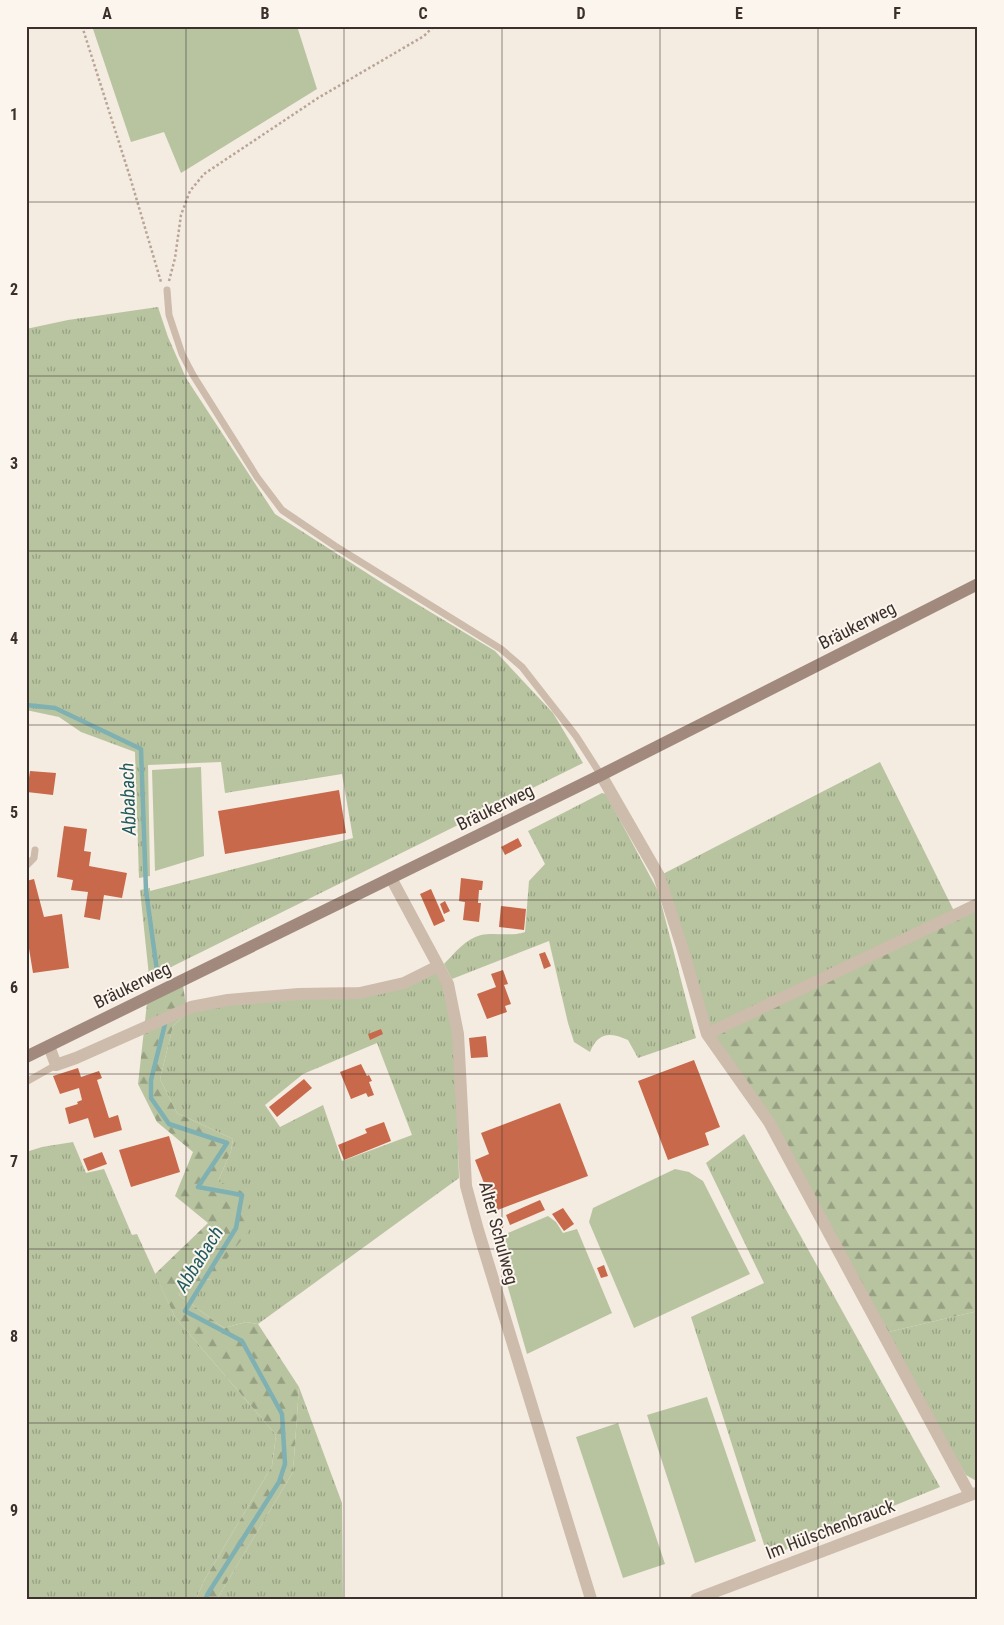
<svg xmlns="http://www.w3.org/2000/svg" width="1004" height="1625" viewBox="0 0 1004 1625" font-family="'Roboto Condensed',sans-serif">
<style>
.grass{fill:url(#grass-tufts);fill-rule:evenodd}
.forest{fill:url(#forest-firs)}
.green{fill:#b8c4a0}
.lines{fill:none;stroke-linecap:round;stroke-linejoin:round}
.stream{stroke:#7fb0b2;stroke-width:4.5}
.building{fill:#c8694b}
.path{stroke:#b9a596;stroke-width:2.5;stroke-dasharray:2.5 2.5;stroke-linecap:butt}
.service{stroke:#cdbbac;stroke-width:7}
.minor{stroke:#cdbbac;stroke-width:12}
.secondary{stroke:#a18a7d;stroke-width:12}
.grid{fill:none;stroke:#3b302b;stroke-width:1;stroke-opacity:0.55}
.labels{text-anchor:middle;dominant-baseline:central;stroke-width:4;stroke-linejoin:round;paint-order:stroke}
.street-label{font-size:18px;fill:#3b302b;stroke:#fbf5ee}
.water-label{font-size:19px;font-style:italic;fill:#1f5a5e;stroke:#fbf5ee}
.neatline{fill:none;stroke:#3b302b;stroke-width:2}
.grid-label{font-size:16px;text-anchor:middle;font-weight:bold;fill:#3b302b}
</style>
<defs>
<pattern id="grass-tufts" width="24" height="20" patternUnits="userSpaceOnUse" patternTransform="scale(1.25)"><rect width="24" height="20" fill="#b8c4a0"/><path d="M3 7l-1-3M5 7V3M7 7l1-3M15 17l-1-3M17 17v-4M19 17l1-3" fill="none" stroke="#97a083"/></pattern>
<pattern id="forest-firs" width="22" height="20" patternUnits="userSpaceOnUse" patternTransform="scale(1.25)"><rect width="22" height="20" fill="#b8c4a0"/><path d="M5 1l3.5 6h-7zM16 11l3.5 6h-7z" fill="#97a083"/></pattern>
</defs>
<rect width="100%" height="100%" fill="#f4ebe1"/>
<!-- grass -->
<path class="grass" d="M158,307L168,337L186,378L275,514L384,584L495,651L553,713L583,763L165,970L149,976L140,890L150,888V891L353,838L342,774L225,793L221,762L148,765L150,876L139,878L135,752L81,732L59,717L26,710V329L68,320Z
M880,762L956,915L707,1034L659,876Z
M602,793L606,794L658,891L696,1038L638,1058L628,1040C610,1032 598,1032 590,1052L574,1042L568,1023L549,941L452,979L444,964C455,953 465,939 481,935C495,932 510,937 525,932L529,881L545,864L528,831Z
M437,972L444,987L455,1035L459,1178L258,1324L246,1322L224,1328L179,1295L184,1284L211,1279L218,1181L231,1151L233,1139L177,1113L160,1079L173,1026L187,1013L228,1004L302,999ZM377,1043L412,1135L342,1161L323,1105L280,1127L265,1105L303,1074Z
M744,1134L940,1487L768,1557L691,1317L764,1283L706,1163Z
M73,1142L86,1173L104,1169L132,1235L137,1234L175,1317L276,1435L272,1466L205,1579L196,1599H26V1152L42,1147Z
M978,1311V1482L966,1475L884,1333Z
M299,1387L342,1503L343,1599H217L293,1472Z"/>
<!-- forest -->
<path class="forest" d="M978,904V1311L884,1333L769,1122L707,1034Z
M183,985L187,1013L173,1026L160,1079L177,1113L233,1139L231,1151L218,1181L246,1193L250,1229L211,1279L184,1284L179,1295L224,1328L246,1322L258,1324L299,1387L293,1472L217,1599H196L205,1579L272,1466L276,1435L175,1317L155,1274L208,1223L175,1196L193,1152L157,1122L138,1084L147,1003Z"/>
<!-- green -->
<path class="green" d="M92,26H297L317,89L181,173L164,132L131,142Z
M201,767L204,856L155,871L152,770Z
M675,1169L689,1172L703,1181L750,1274L634,1328L589,1222L593,1208Z
M548,1216L556,1222L563,1233L577,1229L612,1313L527,1354L497,1249L498,1243L503,1235Z
M707,1397L756,1541L695,1563L647,1415Z
M618,1423L665,1564L623,1578L576,1437Z"/>
<g class="lines">
<!-- stream -->
<path class="stream" d="M26,705L55,708L141,749L146,890L157,971
M165,1024L151,1080V1098L169,1124L227,1143L198,1187L242,1195L236,1228L185,1311L242,1341L282,1414L285,1464L279,1482L207,1595L206,1599"/>
</g>
<!-- building -->
<path class="building" d="M30,771L56,773L53,795L27,792Z
M339,790L346,833L225,854L218,811Z
M64,826L87,829L84,851L91,852L89,866L127,873L122,898L104,895L100,920L84,917L88,892L71,890L73,880L57,877Z
M518,838L522,846L505,855L501,847Z
M461,878L483,881L482,890H479L478,903H481L479,922L463,920L465,902L459,901Z
M34,879L44,917L62,914L69,968L33,973L26,930V881Z
M431,889L445,921L434,926L420,894Z
M445,901L450,911L444,914L440,904Z
M501,906L526,909L524,930L499,927Z
M545,952L551,966L544,969L539,954Z
M503,970L508,984L504,985L511,1004L505,1006L507,1012L487,1019L477,994L496,987L491,974Z
M381,1029L383,1034L370,1040L368,1034Z
M486,1036L488,1057L471,1058L469,1038Z
M694,1060L720,1127L705,1133L709,1145L668,1160L638,1081Z
M361,1064L367,1076L369,1075L372,1081L369,1082L374,1095L368,1097L366,1093L351,1099L340,1072Z
M78,1068L81,1077L99,1071L102,1078L97,1080L109,1118L118,1115L122,1130L94,1138L88,1118L69,1124L65,1108L78,1104L77,1102L82,1100L79,1088L60,1094L53,1076Z
M304,1079L312,1088L277,1117L269,1107Z
M560,1103L588,1176L495,1211L475,1160L489,1154L481,1133Z
M384,1122L391,1141L344,1160L338,1145L367,1133L365,1129Z
M169,1136L180,1172L131,1187L119,1150Z
M102,1152L107,1164L88,1171L83,1159Z
M540,1200L545,1210L510,1225L506,1215Z
M563,1208L574,1224L564,1231L552,1214Z
M492,1220L504,1224L502,1230L490,1226Z
M604,1265L608,1276L601,1278L597,1268Z"/>
<g class="lines">
<!-- path -->
<path class="path" d="M82,26L130,177L161,282
M169,281L175,258L181,215L190,191L204,174L318,98L424,36L434,26"/>
<!-- service -->
<path class="service" d="M167,290L169,315L182,354L193,375L257,477L282,510L335,546L501,649L522,667L576,736L601,775
M26,866L34,858L35,850
M26,1082L56,1065"/>
<!-- minor -->
<path class="minor" d="M601,775L659,876L682,947L707,1034
M391,878L448,984L458,1034L466,1186L478,1230L591,1599
M49,1046L56,1065L76,1058L191,1007L228,1000L299,994L360,993L404,983L438,966
M970,1495L769,1122L707,1034L978,904
M696,1599L976,1493"/>
<!-- secondary -->
<path class="secondary" d="M26,1057L601,775L978,584"/>
</g>
<!-- grid -->
<path class="grid" d="M186,26V1599M344,26V1599M502,26V1599M660,26V1599M818,26V1599M26,202H978M26,376H978M26,551H978M26,725H978M26,900H978M26,1074H978M26,1249H978M26,1423H978"/>
<g class="labels">
<!-- street labels -->
<g class="street-label">
<text transform="translate(857 625) rotate(-27)">Bräukerweg</text>
<text transform="translate(495 807) rotate(-26)">Bräukerweg</text>
<text transform="translate(132 985) rotate(-26)">Bräukerweg</text>
<text transform="translate(499 1233) rotate(75)">Alter Schulweg</text>
<text transform="translate(830 1529) rotate(-21)">Im Hülschenbrauck</text>
</g>
<!-- water labels -->
<g class="water-label">
<text transform="translate(128 799) rotate(-92)">Abbabach</text>
<text transform="translate(199 1259) rotate(-58)">Abbabach</text>
</g>
</g>
<!-- border -->
<rect width="1004" height="1625" fill="none" stroke="#fbf5ee" stroke-width="55"/>
<rect x="28" y="28" width="948" height="1570" class="neatline"/>
<g class="grid-label">
<text x="107" y="19">A</text>
<text x="265" y="19">B</text>
<text x="423" y="19">C</text>
<text x="581" y="19">D</text>
<text x="739" y="19">E</text>
<text x="897" y="19">F</text>
<text x="14" y="120">1</text>
<text x="14" y="295">2</text>
<text x="14" y="469">3</text>
<text x="14" y="644">4</text>
<text x="14" y="818">5</text>
<text x="14" y="993">6</text>
<text x="14" y="1167">7</text>
<text x="14" y="1342">8</text>
<text x="14" y="1516">9</text>
</g>
</svg>
